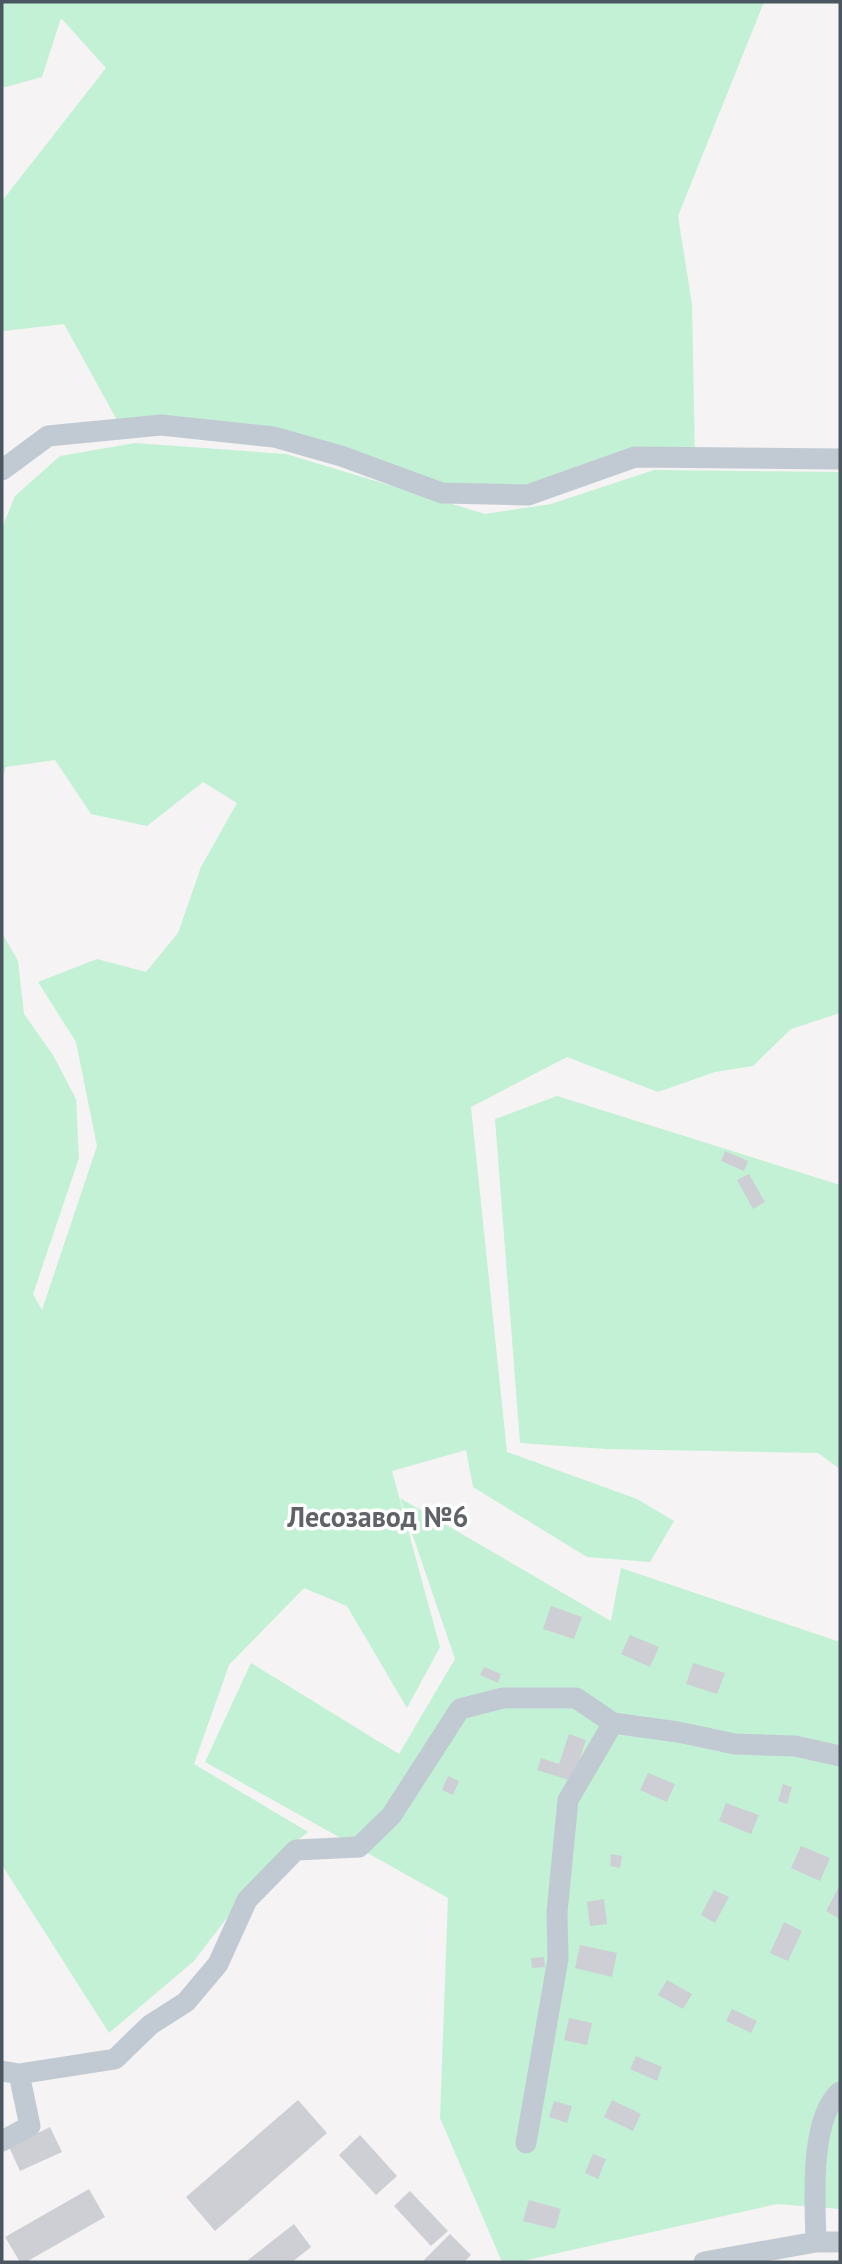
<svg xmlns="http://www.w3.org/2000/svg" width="842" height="2264" viewBox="0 0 842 2264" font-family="'PT Sans',sans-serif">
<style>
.green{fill:#c3f1d5}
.building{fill:#cdcfd5}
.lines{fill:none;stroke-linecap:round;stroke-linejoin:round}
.minor{stroke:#c1cad2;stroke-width:21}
.labels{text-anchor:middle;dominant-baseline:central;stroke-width:7;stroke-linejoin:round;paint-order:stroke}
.district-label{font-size:28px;font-weight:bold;fill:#5f6368;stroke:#fff}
</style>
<rect width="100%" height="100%" fill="#f5f3f3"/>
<!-- green -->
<path class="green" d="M2,2H764L678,216L692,304L695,459L606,456L555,489L457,491L295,444L122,429L64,324L4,331L2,328V201L106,68L61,18L42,77L2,88Z
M135,443L286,454L485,514L551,504L654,470L840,472V1013L791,1029L753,1066L715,1072L658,1092L567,1057L471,1107L507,1452L637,1499L674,1521L650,1562L587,1557L473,1487L466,1450L392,1471L440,1647L407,1708L347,1606L304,1588L229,1665L194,1764L308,1832L268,1864L194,1961L109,2033L2,1865V933L18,961L24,1014L53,1055L76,1099L79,1158L33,1294L42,1310L97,1146L76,1042L38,982L97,959L146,972L178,933L201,867L237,803L203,782L147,826L91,814L55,760L6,767L2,778V528L15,496L60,456Z
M557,1096L840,1185V1469L818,1453L605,1449L520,1443L495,1119Z
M400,1498L611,1621L621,1568L840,1642V2209L777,2204L518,2262H502L440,2118L448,1898L205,1762L251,1663L399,1754L455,1659Z"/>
<!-- building -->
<path class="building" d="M725,1151L748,1161L744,1171L721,1161Z
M749,1174L765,1202L753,1209L737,1180Z
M551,1606L582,1617L574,1639L543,1629Z
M630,1635L659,1647L650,1667L621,1654Z
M693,1663L725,1673L717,1694L686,1684Z
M484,1667L501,1674L498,1683L480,1675Z
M569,1734L586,1740L572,1781L537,1770L541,1758L559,1764Z
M648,1773L675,1784L667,1802L640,1790Z
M448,1776L459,1781L453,1795L442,1790Z
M783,1784L792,1787L787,1804L778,1801Z
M726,1803L759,1815L751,1834L719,1821Z
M801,1846L830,1858L820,1881L791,1868Z
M611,1854L622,1856L620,1868L610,1866Z
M840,1885V1919L826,1911Z
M714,1890L729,1897L715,1923L701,1915Z
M604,1899L607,1924L590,1926L587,1902Z
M784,1922L802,1931L788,1961L770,1953Z
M580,1945L617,1953L612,1977L575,1968Z
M544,1957L545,1967L532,1968L531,1958Z
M667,1980L692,1994L683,2009L658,1995Z
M732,2009L757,2021L751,2033L726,2021Z
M569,2018L592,2023L587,2045L564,2040Z
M636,2056L662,2067L657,2081L630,2069Z
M298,2100L327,2133L215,2231L186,2197Z
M612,2100L641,2114L633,2131L604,2117Z
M554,2101L572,2106L567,2123L549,2117Z
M50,2127L62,2152L20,2171L9,2147Z
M360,2135L397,2176L376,2195L339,2155Z
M593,2154L606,2159L598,2179L585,2173Z
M89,2189L105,2217L26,2262H20L5,2237Z
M410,2191L448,2231L431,2246L394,2206Z
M529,2200L561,2209L555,2229L523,2221Z
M294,2224L311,2247L292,2262H250L248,2260Z
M450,2234L471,2255L464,2262H422Z"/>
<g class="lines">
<!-- minor -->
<path class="minor" d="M2,470L48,436L161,425L274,437L341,456L442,493L528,495L635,457L840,459
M2,2071L19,2074L115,2059L150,2025L186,2002L218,1964L247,1900L296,1850L359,1847L391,1816L460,1709L503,1698H576L613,1723L678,1732L735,1744L795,1746L840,1756
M2,2141L30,2126L19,2074
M526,2143L558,1959L557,1912L568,1800L613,1723
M816,2242C815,2203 809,2119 840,2092
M704,2262L816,2242H840"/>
</g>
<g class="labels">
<!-- district labels -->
<g class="district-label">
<text x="378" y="1516">Лесозавод №6</text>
</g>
</g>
<!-- border -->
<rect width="842" height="2264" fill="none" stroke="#4a5661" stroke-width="7"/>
</svg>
